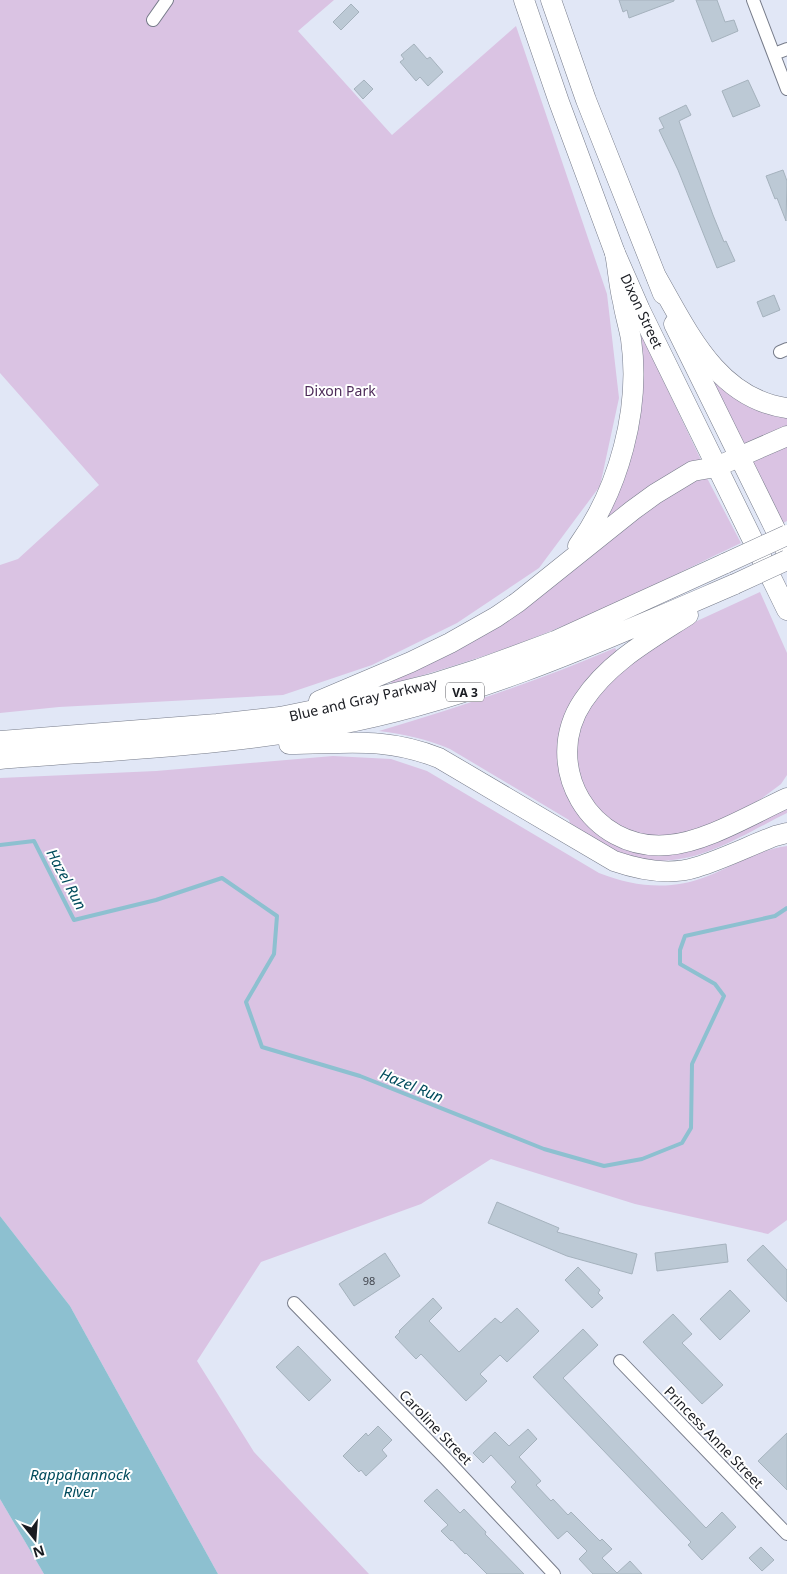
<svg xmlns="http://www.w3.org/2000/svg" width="787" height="1574" viewBox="0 0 787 1574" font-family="'Noto Sans',sans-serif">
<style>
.green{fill:#dac3e3}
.water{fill:#8dc0d0}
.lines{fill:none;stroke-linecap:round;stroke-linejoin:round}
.stream{stroke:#8dc0d0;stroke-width:4}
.building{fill:#bcc9d5;stroke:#a5b2bd}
.minor-casing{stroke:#777c8a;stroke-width:14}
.primary-casing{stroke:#777c8a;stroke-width:21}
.trunk-casing{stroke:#777c8a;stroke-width:21}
.minor{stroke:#fff;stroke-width:12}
.primary{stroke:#fff;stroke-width:20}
.trunk{stroke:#fff;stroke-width:20}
.trunk-bridge-casing{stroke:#777c8a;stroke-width:21;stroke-linecap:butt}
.trunk-bridge{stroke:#fff;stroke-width:20}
.labels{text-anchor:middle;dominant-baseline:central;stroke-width:4;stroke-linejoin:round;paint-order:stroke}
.number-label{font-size:11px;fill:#42464e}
.shield{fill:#fff;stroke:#5e5f64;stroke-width:1}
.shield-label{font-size:12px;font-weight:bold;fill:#191b21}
.street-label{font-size:14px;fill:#191b21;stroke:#fff}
.park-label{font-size:14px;fill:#4d2b59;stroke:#fff}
.water-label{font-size:15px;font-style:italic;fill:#004b5c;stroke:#fff}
</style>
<rect width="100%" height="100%" fill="#e1e7f6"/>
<!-- green -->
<path class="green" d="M0,0H334L298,31L392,135L516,26L607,294L619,398L600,486L539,568L457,623L372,665L283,695L59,707L0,713V565L18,559L99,485L0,373Z
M634,319L701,460L594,534L609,510Z
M709,376L782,417L787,418V428L743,444Z
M787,445V521L783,523L751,459Z
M700,476L702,480L707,478L741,543C678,573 616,605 551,631C499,652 446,669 392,684L390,679L634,517Z
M760,592L787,653V775L781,784L761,799L706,828L686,835L647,836L628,832L595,810L575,779L578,722L608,682L632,663L659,644L697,621Z
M615,648L619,654L595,674L566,784L639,850L787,804V813C734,839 684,876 623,854C604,847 587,834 570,823L569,820L450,749C427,739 404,734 379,731C459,707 538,681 615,648Z
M333,756L391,759L427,771L599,873C635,887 671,891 708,876C735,865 758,850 787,846V1220L768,1234L635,1204L491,1159L421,1204L261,1262L197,1361L254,1452L369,1574H218L70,1306L0,1216V778L156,771Z
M0,1499L44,1574H0Z"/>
<!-- water -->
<path class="water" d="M0,1216L70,1306L218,1574H44L0,1499Z"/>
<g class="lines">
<!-- stream -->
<path class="stream" d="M0,845L34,841L74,920L156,900L222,878L277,916L274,954L246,1002L262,1047L360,1076L544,1149L604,1166L642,1159L682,1143L691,1128L692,1064L724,996L715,984L680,964V950L685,936L775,916L787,908"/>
</g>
<!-- building -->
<path class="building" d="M619,0H674V1L629,18L627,10L623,12Z
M696,0H717L725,22L734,20L738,31L712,42Z
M351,4L359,12L341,30L333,22Z
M414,44L427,59L430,57L443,72L428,86L420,77L416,81L400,62L404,59L401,55Z
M364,80L373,89L363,99L354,89Z
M748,80L760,106L733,117L722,91Z
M686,105L691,115L679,121L713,215L724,242L726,241L735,261L717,268L678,170L659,130L664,128L659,118Z
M783,170L787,181L786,221L777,198L775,199L766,176Z
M774,295L780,310L763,317L757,302Z
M497,1202L559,1228L557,1232L637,1254L632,1274L567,1256L488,1223Z
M726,1244L728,1262L657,1271L655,1253Z
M763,1245L787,1270V1302L747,1260Z
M385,1253L400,1276L354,1306L339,1284Z
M578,1267L600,1290L598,1293L603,1298L592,1308L565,1280Z
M730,1290L750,1311L720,1340L700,1319Z
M433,1298L442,1308L429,1321L459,1352L495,1318L501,1323L517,1308L539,1331L507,1362L500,1355L480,1374L487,1381L466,1401L421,1354L416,1359L395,1337L400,1332L399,1331Z
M673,1314L692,1334L682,1343L723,1385L702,1404L643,1342Z
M583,1329L598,1345L563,1378L706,1528L722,1512L736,1527L702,1560L688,1545L691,1542L533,1377Z
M298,1346L331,1380L309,1401L276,1367Z
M378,1426L392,1440L382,1450L387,1456L366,1476L361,1470L359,1472L343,1456L366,1433L368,1436Z
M528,1429L537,1439L519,1457L541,1481L536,1485L551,1501L553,1499L568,1515L571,1512L600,1541L602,1539L612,1549L602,1558L617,1573L630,1561L642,1574H593L579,1559L587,1551L567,1531L558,1539L511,1487L516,1482L491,1455L483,1463L473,1453L495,1432L509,1446Z
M787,1433V1490L758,1461Z
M437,1489L460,1513L464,1509L486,1532L485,1534L524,1574H487L466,1553L465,1554L452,1540L451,1541L441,1531L448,1525L424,1501Z
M761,1547L774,1560L762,1571L749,1558Z"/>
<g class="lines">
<!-- minor casing -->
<g class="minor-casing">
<path id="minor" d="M753,0L787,89
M153,20L167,0
M774,54L787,49
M780,352L787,349
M294,1303L446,1459L554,1574
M620,1361L787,1534"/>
</g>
<!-- primary casing -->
<g class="primary-casing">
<path id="primary" d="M524,0L559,102L615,253L640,310L787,610
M551,0L586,100L663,294
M674,324L787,553"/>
</g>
<!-- trunk casing -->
<g class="trunk-casing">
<path id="trunk" d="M657,278C688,332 718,399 787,408
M578,546C619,489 641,409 631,339C629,327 625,315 623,302C619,286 618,269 615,253
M688,615C649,640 609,662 583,701C540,765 590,852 668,845C706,842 752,814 787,798
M319,701L411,662L450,643L496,617L518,602L633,510L655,494L693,471L716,467L787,436
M0,741L217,724L280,717L383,696L432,684L479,669L555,641L726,563
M289,744C345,744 384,736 439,758L614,861C640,870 670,876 697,867C723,859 749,846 775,836L787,833
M0,759C112,750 225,746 335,725C475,699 605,640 735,584"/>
</g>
<!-- minor -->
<use href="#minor" class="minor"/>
<!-- primary -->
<use href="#primary" class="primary"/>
<!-- trunk -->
<use href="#trunk" class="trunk"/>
<!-- trunk-bridge casing -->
<g class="trunk-bridge-casing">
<path id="trunk-bridge" d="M726,563L787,535
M735,584L787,560"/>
</g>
<!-- trunk-bridge -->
<use href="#trunk-bridge" class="trunk-bridge"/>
</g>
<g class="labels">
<!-- number labels -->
<g class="number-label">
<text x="369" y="1280">98</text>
</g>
<!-- shield labels -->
<rect class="shield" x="446" y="682.5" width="38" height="19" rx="4"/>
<g class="shield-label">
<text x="465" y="692">VA 3</text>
</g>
<!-- street labels -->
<g class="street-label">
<text transform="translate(642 311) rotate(65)">Dixon Street</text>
<text transform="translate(363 699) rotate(-13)">Blue and Gray Parkway</text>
<text transform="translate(436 1427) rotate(46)">Caroline Street</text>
<text transform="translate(714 1437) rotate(46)">Princess Anne Street</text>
</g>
<!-- park labels -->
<g class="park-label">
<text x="340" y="390">Dixon Park</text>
</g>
<!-- water labels -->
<g class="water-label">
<text transform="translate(67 879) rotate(62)">Hazel Run</text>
<text transform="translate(412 1085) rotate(22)">Hazel Run</text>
<text x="80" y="1474">Rappahannock<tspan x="80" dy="17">River</tspan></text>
</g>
</g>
<!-- north arrow -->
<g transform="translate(35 1539) rotate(163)" stroke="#ffffff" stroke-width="4" paint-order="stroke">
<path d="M0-4L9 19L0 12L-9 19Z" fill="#191b21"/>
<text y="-8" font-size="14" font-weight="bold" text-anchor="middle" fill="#191b21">N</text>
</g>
</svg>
